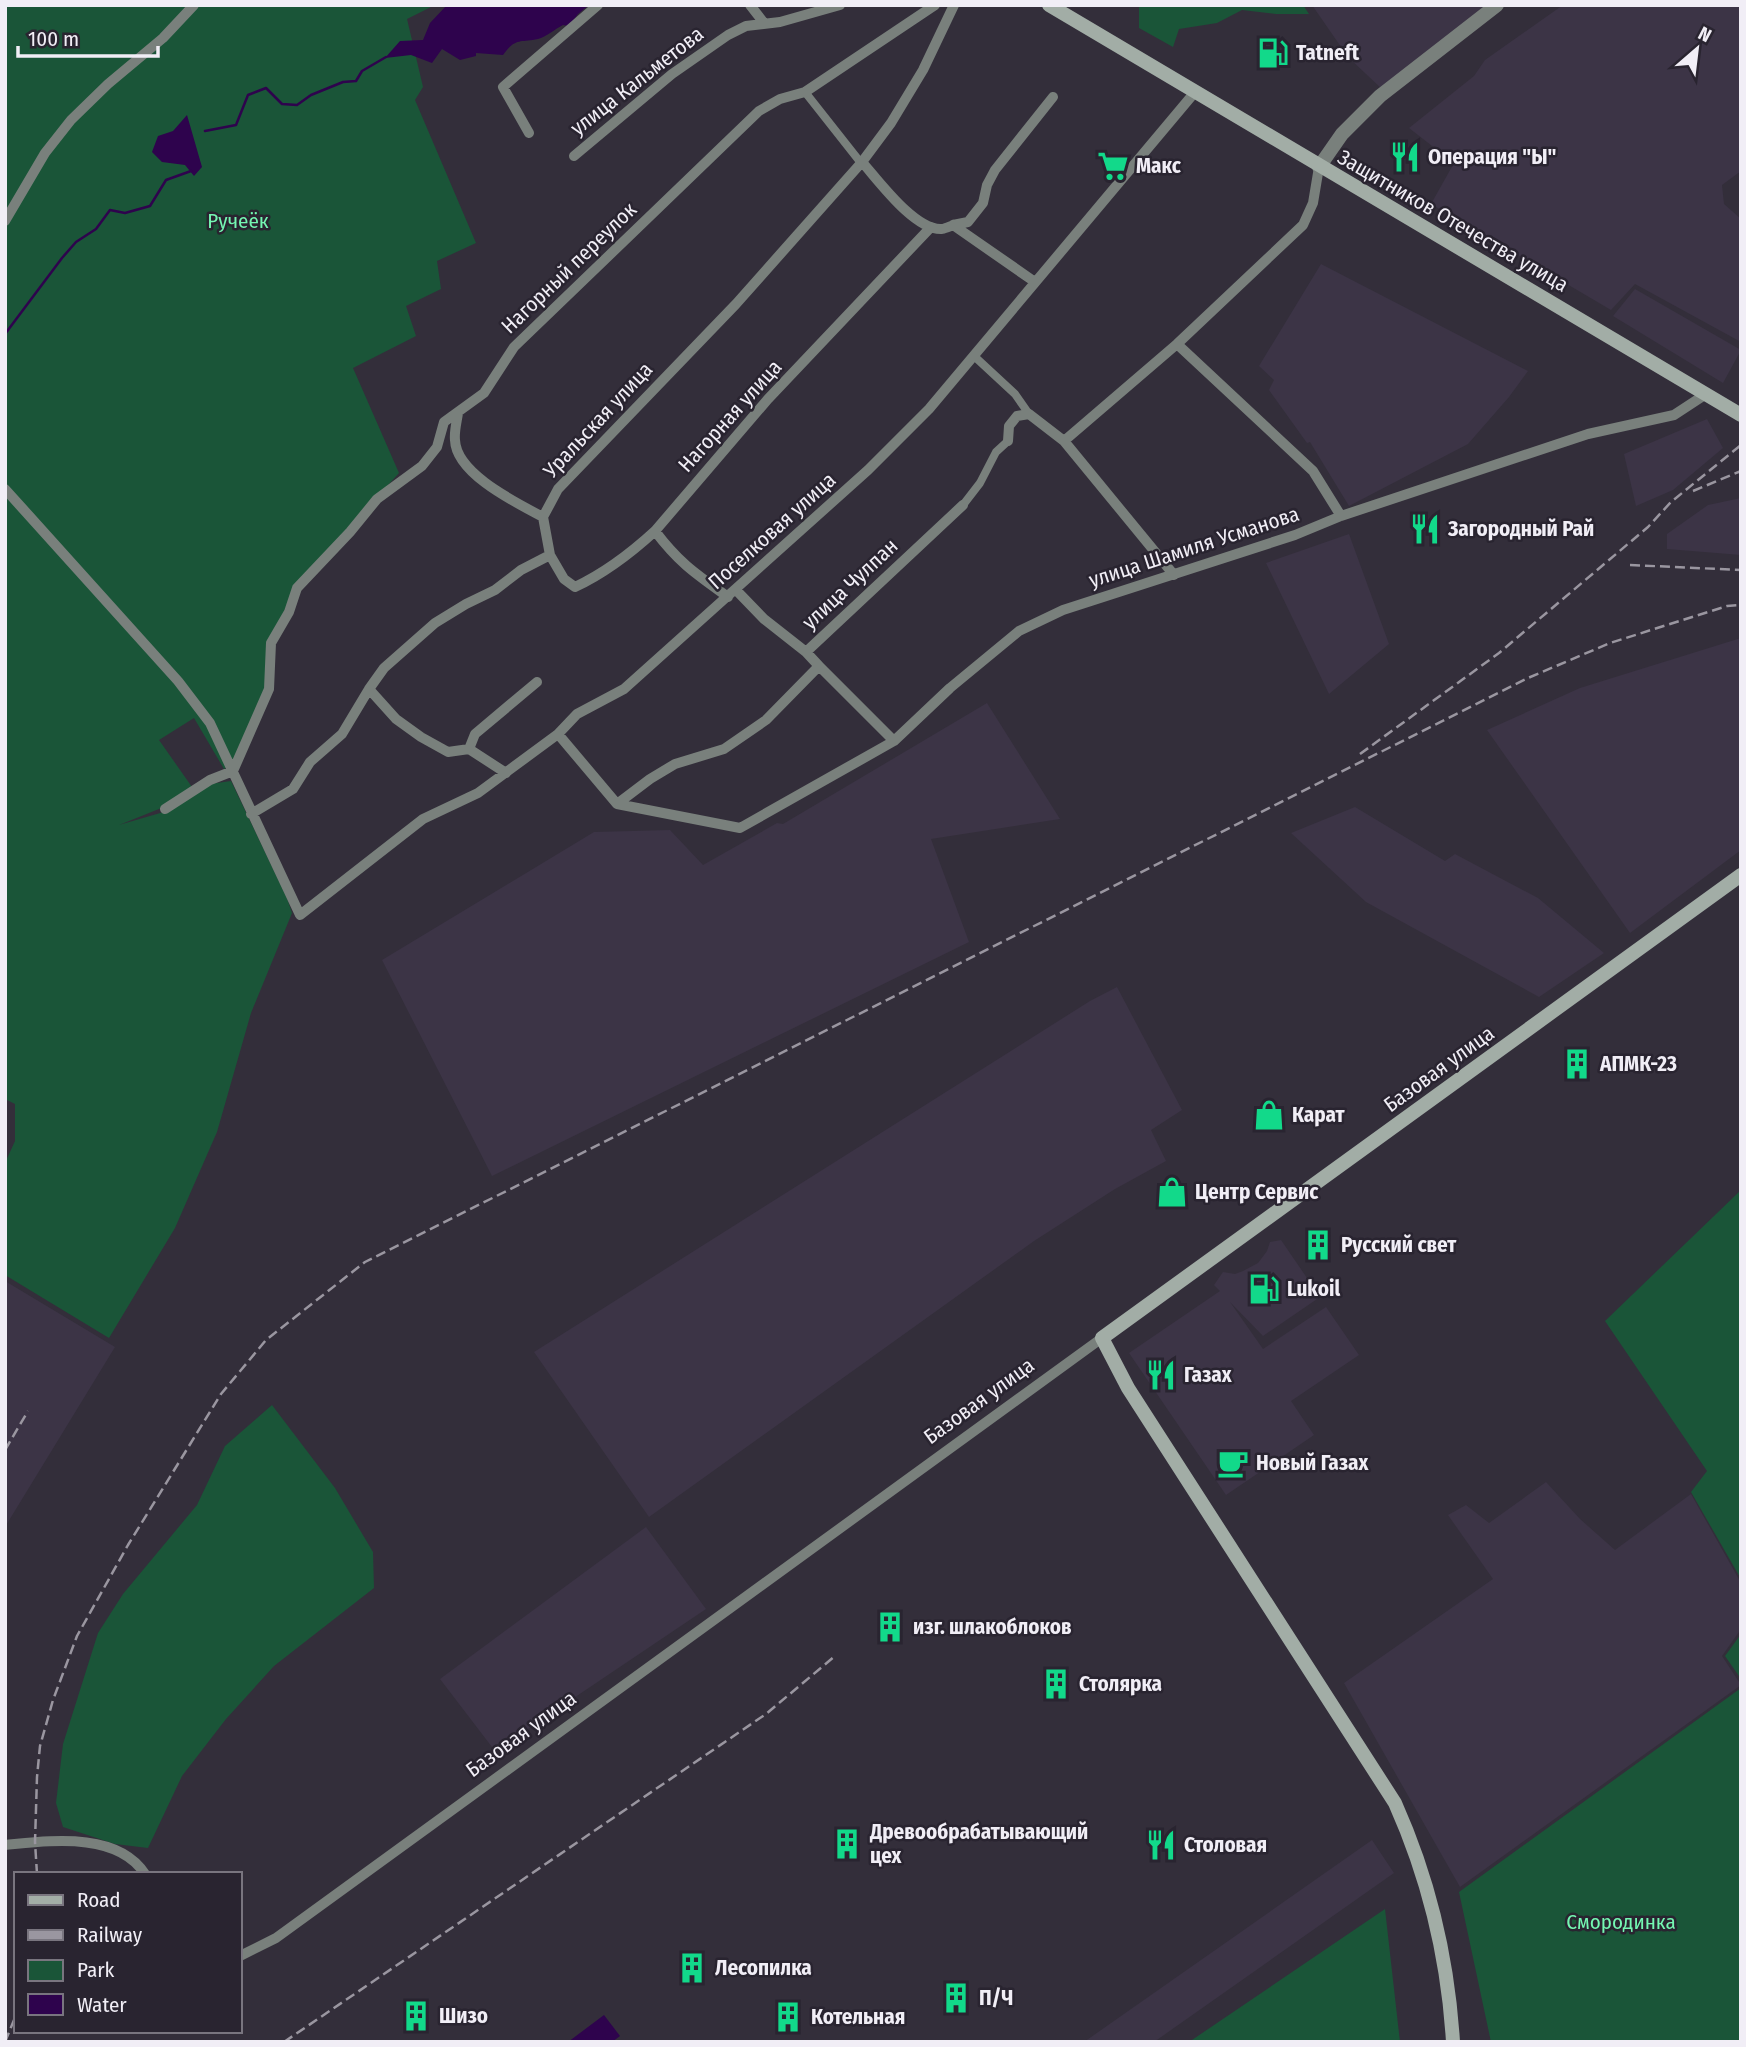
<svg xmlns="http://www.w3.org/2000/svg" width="1746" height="2047" viewBox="0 0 1746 2047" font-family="'Fira Sans Condensed',sans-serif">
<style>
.built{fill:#3c3446}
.green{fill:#1a5538}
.water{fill:#2e034d}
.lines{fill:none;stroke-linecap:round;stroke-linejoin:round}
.stream{stroke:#2e034d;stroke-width:2.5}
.pedestrian{stroke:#79807c;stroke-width:8}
.minor{stroke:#79807c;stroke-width:10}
.tertiary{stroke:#79807c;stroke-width:14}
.secondary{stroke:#a2ada6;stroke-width:14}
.rail{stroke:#9a96a0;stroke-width:2.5;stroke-dasharray:10 5;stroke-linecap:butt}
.labels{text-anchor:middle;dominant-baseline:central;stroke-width:5;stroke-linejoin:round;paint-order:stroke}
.poi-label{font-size:21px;font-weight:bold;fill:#f1eef6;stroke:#292430;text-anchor:start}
.street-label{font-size:21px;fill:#f1eef6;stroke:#292430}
.park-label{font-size:21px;fill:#74f7b2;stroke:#292430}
</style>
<rect width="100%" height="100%" fill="#332e3a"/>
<!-- built -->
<path class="built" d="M1312,5H1492L1383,90L1348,57Z
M1563,5H1741V171L1722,185L1724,204L1741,219V342L1635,284L1611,310L1431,204L1454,163L1409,128L1474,76L1485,60Z
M1321,264L1528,371L1509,397L1468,444L1349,506L1310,442L1307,443L1269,390L1274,380L1259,366Z
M1635,289L1741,350L1723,383L1613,316Z
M1707,419L1723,448L1673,490L1636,506L1624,454Z
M1741,498V555L1667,549V534L1708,505Z
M1349,534L1389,644L1329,694L1266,563Z
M1741,638V850L1630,933L1487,730L1580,688Z
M987,703L1060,819L931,839L969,942L492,1176L382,960L594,832L670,830L703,865L777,823L783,824Z
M1355,807L1445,861L1455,854L1538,898L1604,953L1539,997L1366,902L1291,833Z
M1117,987L1182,1110L1151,1130L1166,1161L1115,1189L1034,1241L649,1517L534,1352L1090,1001Z
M1281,1240L1320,1297L1263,1336L1230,1302L1263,1349L1326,1307L1359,1355L1291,1401L1314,1435L1226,1495L1129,1353L1220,1291L1214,1285L1223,1272L1235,1274L1243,1271L1258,1263L1267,1251L1270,1242Z
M5,1281L115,1347L5,1527Z
M1546,1482L1580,1519L1615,1550L1691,1494L1741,1583V1629L1722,1656L1741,1685L1460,1887L1344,1683L1493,1579L1448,1515L1466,1505L1489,1523Z
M646,1527L706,1609L495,1751L440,1679Z
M1372,1840L1394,1873L1154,2042H1084Z"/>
<!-- green -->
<path class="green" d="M5,5H189L153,44L72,117L5,218Z
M198,5H435L407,19L423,87L415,100L476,243L437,261L441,289L406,306L416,336L353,368L399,473L296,587L269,642L267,690L233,763L224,769L194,718L159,740L192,787L164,807L119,825L167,811L210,784L231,781L287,898L292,913L251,1013L217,1132L175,1228L109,1338L5,1275V1163L15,1141V1104L5,1099V223L47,156L75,120Z
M1139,5H1303L1309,14H1276L1242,10L1217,23L1179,29L1173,47L1139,28Z
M1741,1190V1579L1691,1492L1707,1471L1605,1321Z
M272,1405L335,1488L373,1552L374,1588L274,1666L226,1719L182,1776L148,1848L115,1844L63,1827L56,1803L63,1744L98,1633L123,1594L197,1505L225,1446Z
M1741,1634V1679L1725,1656Z
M1741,1688V2042H1491L1459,1892Z
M1385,1909L1400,2042H1189Z"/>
<!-- water -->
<path class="water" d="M447,5H589L578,14L569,26L563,25C555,29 546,37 538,39C520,43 516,37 503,55L476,53V56L460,60L442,49L432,63L411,55L385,58L400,41L423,40L430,23Z
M187,115L202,167L194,176L185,165L162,162L152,152L158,136L173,131Z
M604,2015L620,2036L612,2042H568Z"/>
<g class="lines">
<!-- stream -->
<path class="stream" d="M205,131L236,125L248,95L266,88L282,104L297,105L311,95L343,82L356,81L362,71L386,57
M5,334L62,258L76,242L96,229L110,210L125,213L150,206L166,180L191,171"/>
<!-- pedestrian -->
<path class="pedestrian" d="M805,92L861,163
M974,356L1015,394L1029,414
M963,505L980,483L996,452L1008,441"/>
<!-- minor -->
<path class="minor" d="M750,5L764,23
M529,133L503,87L598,5
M574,156L672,74L728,35L746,26L780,22L840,5
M862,162C878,180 915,231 942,229C943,229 952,226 953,225L1035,282
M5,221L45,153L71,120L108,84L163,38L194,5
M953,225L968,222L983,203L987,185L995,170L1053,97
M1177,344L1313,471L1341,516
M458,413C457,421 454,431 455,440C456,474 517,503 543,517
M1008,441L1009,426L1017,416L1029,414L1064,441L1174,575
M1064,441L1177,344L1303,225L1313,203L1319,167
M5,489L178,681L210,723L300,915L423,819L478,793L558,734L577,714L624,689L868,470L929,409L1195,92
M655,531C679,563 696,574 728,597
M550,555L564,579L575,587C605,573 631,553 655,531L768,399L931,227
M736,590L764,619L806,652
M819,666L894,741
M369,689L396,719L421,737L448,752L469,749L506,773
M558,734L617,804L740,828L894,741L950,688L1019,631L1063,610L1295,535L1341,516L1588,434L1674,415L1706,394
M469,749L475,734L537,682
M617,804L650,779L675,764L724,749L766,720L819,666L806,652L963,505
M165,809L210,780L233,771L269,689L271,643L289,612L297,588L350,532L377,499L422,466L437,447L444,422L484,393L514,347L759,111L780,99L805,92L935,5
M251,814L293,789L310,762L342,734L369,689L384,668L435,623L466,604L495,590L521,570L550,555L543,517L558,489L736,304L862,162L891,123L923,70L954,5
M5,1845C49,1841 117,1831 145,1874
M240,1956L276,1938L1102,1338"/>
<!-- tertiary -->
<path class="tertiary" d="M1319,167L1342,134L1380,96L1497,5"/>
<!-- secondary -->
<path class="secondary" d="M1049,5L1741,415
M1453,2042C1448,1959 1429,1879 1395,1803L1128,1388L1102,1338L1741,875"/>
<!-- rail -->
<path class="rail" d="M1693,491L1741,471
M1630,565L1741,570
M1360,754L1499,653L1648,527L1671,502L1741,445
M5,1450L28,1411
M37,1874L35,1842L37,1777L40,1746L53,1700L77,1636L128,1545L221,1394L266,1340L365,1262L1528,678L1610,643L1727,606L1741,605
M5,2042L16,2015
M284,2042L766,1714L835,1656"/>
</g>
<!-- icons -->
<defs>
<g id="fuel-bare" transform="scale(2.415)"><path d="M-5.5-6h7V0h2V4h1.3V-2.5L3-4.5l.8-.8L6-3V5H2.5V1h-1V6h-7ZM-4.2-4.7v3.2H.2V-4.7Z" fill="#12d98a" stroke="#292430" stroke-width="2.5" paint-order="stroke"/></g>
<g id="restaurant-bare" transform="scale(2.415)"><path d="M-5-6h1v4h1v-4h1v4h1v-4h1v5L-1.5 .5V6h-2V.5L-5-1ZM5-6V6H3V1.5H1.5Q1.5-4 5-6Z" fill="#12d98a" stroke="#292430" stroke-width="2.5" paint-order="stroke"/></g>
<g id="supermarket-bare" transform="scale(2.415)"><path d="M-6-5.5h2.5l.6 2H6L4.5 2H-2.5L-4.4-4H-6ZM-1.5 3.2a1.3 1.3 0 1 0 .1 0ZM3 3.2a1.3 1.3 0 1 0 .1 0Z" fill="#12d98a" stroke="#292430" stroke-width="2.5" paint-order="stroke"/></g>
<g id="building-bare" transform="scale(2.415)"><path d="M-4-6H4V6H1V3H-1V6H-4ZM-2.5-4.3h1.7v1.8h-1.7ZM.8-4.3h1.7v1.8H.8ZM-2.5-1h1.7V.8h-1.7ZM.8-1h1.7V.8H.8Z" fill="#12d98a" stroke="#292430" stroke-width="2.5" paint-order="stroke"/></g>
<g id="shop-bare" transform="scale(2.415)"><path d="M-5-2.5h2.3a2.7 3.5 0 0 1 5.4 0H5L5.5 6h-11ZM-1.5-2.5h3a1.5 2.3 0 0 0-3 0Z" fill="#12d98a" stroke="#292430" stroke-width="2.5" paint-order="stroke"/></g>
<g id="cafe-bare" transform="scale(2.415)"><path d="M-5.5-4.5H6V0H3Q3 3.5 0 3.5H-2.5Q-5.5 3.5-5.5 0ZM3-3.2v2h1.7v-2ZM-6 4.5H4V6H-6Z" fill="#12d98a" stroke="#292430" stroke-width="2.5" paint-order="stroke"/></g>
</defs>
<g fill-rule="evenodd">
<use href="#fuel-bare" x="1273" y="53"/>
<use href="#restaurant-bare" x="1405" y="157"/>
<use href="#supermarket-bare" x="1113" y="166"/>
<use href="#restaurant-bare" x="1425" y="529"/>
<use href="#building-bare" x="1577" y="1064"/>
<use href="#shop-bare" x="1269" y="1115"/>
<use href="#shop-bare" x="1172" y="1192"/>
<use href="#building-bare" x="1318" y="1245"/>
<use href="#fuel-bare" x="1264" y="1289"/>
<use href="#restaurant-bare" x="1161" y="1375"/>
<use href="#cafe-bare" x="1233" y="1463"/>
<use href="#building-bare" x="890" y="1627"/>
<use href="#building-bare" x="1056" y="1684"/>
<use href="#building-bare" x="847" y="1844"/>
<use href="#restaurant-bare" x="1161" y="1845"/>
<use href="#building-bare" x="692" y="1968"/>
<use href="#building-bare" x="956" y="1998"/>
<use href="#building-bare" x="416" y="2016"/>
<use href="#building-bare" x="788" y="2017"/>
</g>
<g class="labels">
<!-- poi labels -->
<g class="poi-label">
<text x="1296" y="53">Tatneft</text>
<text x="1428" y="157">Операция "Ы"</text>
<text x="1136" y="166">Макс</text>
<text x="1448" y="529">Загородный Рай</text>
<text x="1600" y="1064">АПМК-23</text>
<text x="1292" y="1115">Карат</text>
<text x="1195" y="1192">Центр Сервис</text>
<text x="1341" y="1245">Русский свет</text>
<text x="1287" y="1289">Lukoil</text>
<text x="1184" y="1375">Газах</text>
<text x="1256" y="1463">Новый Газах</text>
<text x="913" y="1627">изг. шлакоблоков</text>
<text x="1079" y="1684">Столярка</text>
<text x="870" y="1832">Древообрабатывающий<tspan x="870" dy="24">цех</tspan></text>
<text x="1184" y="1845">Столовая</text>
<text x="715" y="1968">Лесопилка</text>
<text x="979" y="1998">П/Ч</text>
<text x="439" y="2016">Шизо</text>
<text x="811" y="2017">Котельная</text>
</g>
<!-- street labels -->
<g class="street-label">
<text transform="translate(637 81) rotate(-38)">улица Кальметова</text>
<text transform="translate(1453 221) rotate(30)">Защитников Отечества улица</text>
<text transform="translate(569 268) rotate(-44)">Нагорный переулок</text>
<text transform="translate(730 416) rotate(-48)">Нагорная улица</text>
<text transform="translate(598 420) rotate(-47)">Уральская улица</text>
<text transform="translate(772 531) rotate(-42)">Поселковая улица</text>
<text transform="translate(1194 547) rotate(-18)">улица Шамиля Усманова</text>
<text transform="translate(850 584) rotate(-43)">улица Чулпан</text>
<text transform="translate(1439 1069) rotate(-36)">Базовая улица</text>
<text transform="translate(979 1401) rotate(-36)">Базовая улица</text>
<text transform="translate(521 1734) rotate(-36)">Базовая улица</text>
</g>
<!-- park labels -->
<g class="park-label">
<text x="238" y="221">Ручеёк</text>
<text x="1621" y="1922">Смородинка</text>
</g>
</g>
<!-- border -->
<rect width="1746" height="2047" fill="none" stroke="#f1eef6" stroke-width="14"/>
<!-- legend -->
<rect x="14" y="1872" width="228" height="161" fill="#292430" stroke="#79757f" stroke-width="2"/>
<rect x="28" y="1895" width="35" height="10" fill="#a2ada6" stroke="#79757f" stroke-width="2"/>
<text x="77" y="1907" font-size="21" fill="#f1eef6">Road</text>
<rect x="28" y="1930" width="35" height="10" fill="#9a96a0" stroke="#79757f" stroke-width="2"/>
<text x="77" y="1942" font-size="21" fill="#f1eef6">Railway</text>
<rect x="28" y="1960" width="35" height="21" fill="#1a5538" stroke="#79757f" stroke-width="2"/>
<text x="77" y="1977" font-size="21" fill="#f1eef6">Park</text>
<rect x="28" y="1994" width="35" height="21" fill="#2e034d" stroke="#79757f" stroke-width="2"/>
<text x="77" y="2012" font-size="21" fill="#f1eef6">Water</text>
<!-- north arrow -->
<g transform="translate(1697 49) rotate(28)" stroke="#292430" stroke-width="5" paint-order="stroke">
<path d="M0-5L12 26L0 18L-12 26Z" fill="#f1eef6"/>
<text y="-10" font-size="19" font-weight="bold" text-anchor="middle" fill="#f1eef6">N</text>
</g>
<!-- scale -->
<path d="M18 46v10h140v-10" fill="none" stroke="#f1eef6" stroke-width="3.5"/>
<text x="28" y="46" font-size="21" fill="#f1eef6" stroke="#292430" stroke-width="5" paint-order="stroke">100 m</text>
</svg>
